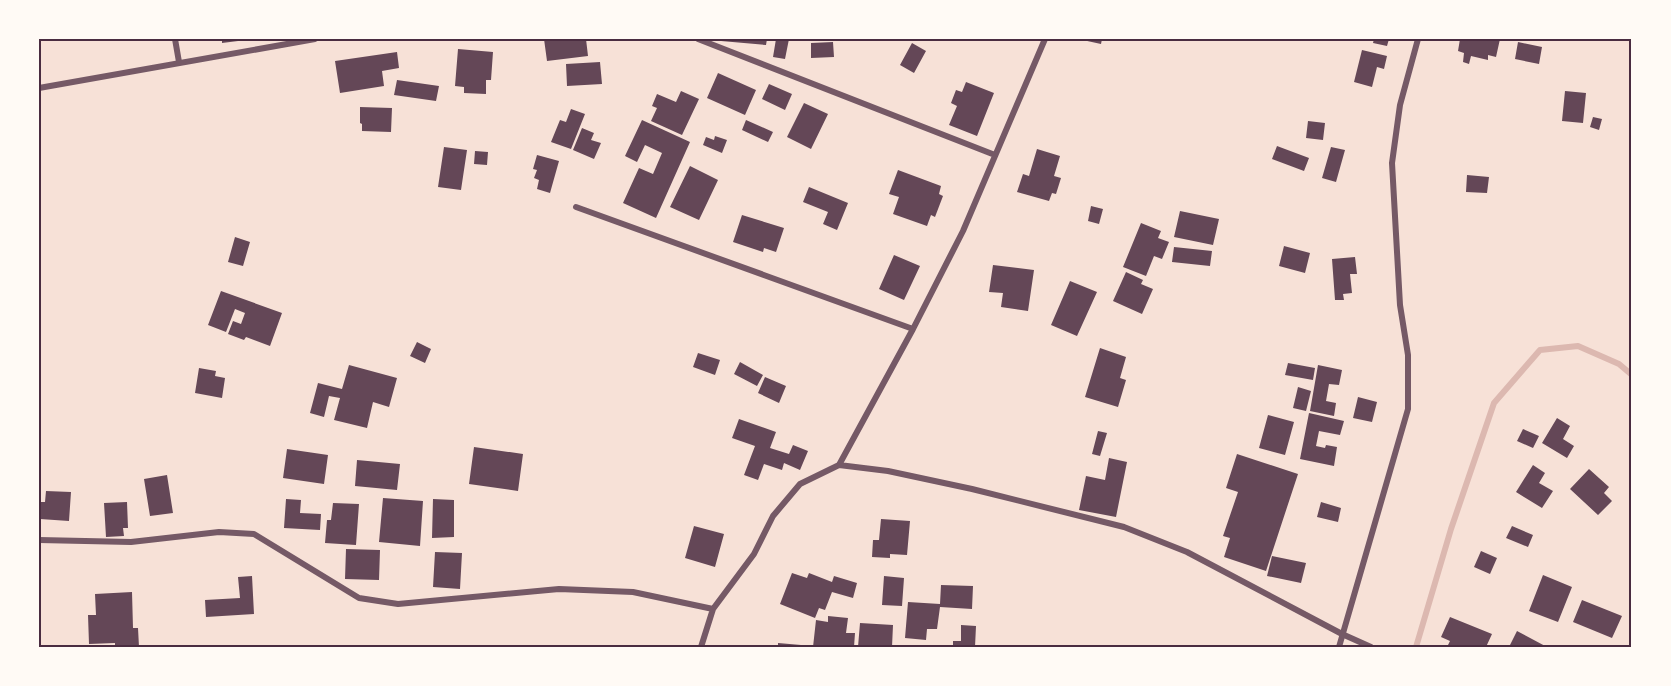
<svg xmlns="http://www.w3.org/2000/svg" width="1671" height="686" viewBox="0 0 1671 686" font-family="'Zilla Slab',serif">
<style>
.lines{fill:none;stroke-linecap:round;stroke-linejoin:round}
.stream{stroke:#dcb8b0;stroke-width:6}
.building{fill:#644757}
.minor{stroke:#755966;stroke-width:6}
.neatline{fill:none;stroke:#4a2c40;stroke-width:2}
</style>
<rect width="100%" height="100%" fill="#f7e1d7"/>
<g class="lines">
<!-- stream -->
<path class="stream" d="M1416,647L1451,529L1494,403L1540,350L1578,346L1619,364L1632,375"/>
</g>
<!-- building -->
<path class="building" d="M222,39H246V40L222,43Z
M544,39H586L588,56L547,61Z
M721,39H767L766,45L721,41Z
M776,39H789L785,59L773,57Z
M1078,39H1102L1101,44Z
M1374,39H1389L1387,46L1373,43Z
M1460,39H1500L1496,57L1488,55V60L1471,56L1469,64L1463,62L1464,53L1458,51Z
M833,42L834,57L811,58V43Z
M1518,42L1542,47L1539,64L1515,59Z
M912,43L926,51L914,73L900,65Z
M458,49L493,52L491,80H486V94L464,93V87L455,86Z
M1362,50L1387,56L1384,69L1377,67L1372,87L1354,82Z
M397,52L399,68L382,71L384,86L340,93L335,61Z
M600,62L602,84L567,86L566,64Z
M718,73L756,90L745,115L707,98Z
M397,80L439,86L436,101L394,95Z
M966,82L994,93L977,136L949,125L957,106L951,103L956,90L962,92Z
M769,84L792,94L785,110L762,99Z
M681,91L699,99L682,135L651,121L657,108L652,106L657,94L676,102Z
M1565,91L1586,93L1583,123L1562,121Z
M804,103L828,114L811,149L787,137Z
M360,107L392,108L391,132L362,131V124L360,123Z
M571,109L585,114L571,149L551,142L560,120L566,122Z
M1593,117L1602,119L1599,130L1590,127Z
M642,120L690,142L656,218L623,203L639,168L653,174L662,153L645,145L637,162L625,156Z
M746,120L773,132L768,142L742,130Z
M1308,121L1325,123L1323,140L1306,138Z
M582,128L594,133L591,140L601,143L594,159L573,150Z
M715,136L727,140L722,153L703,145L706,137L714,140Z
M1277,146L1309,158L1304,171L1272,159Z
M444,147L467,150L461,190L438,187Z
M1331,147L1345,150L1336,182L1322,178Z
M1037,149L1060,156L1054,176L1061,178L1056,194L1052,193L1049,201L1017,192L1023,174L1029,176Z
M475,151L488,152L487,165L474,164Z
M537,155L559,161L550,193L537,189L539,180L534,178L537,170L533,169Z
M690,166L718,180L699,220L670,207Z
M898,170L941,186L939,194L943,196L935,217L931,215L927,226L893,214L899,197L889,194Z
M1467,175L1489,177L1487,193L1466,192Z
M809,187L848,203L837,230L823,224L828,212L803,202Z
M1091,206L1103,209L1099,224L1088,221Z
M1180,211L1219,219L1213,245L1174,237Z
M742,215L784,228L776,252L764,248L763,252L733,242Z
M1141,223L1161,231L1158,238L1169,242L1162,259L1154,256L1146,276L1123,267Z
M235,237L250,242L243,266L228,262Z
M1284,246L1310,253L1305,273L1279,266Z
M1174,247L1212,251L1210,266L1172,262Z
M894,255L920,266L904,300L879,289Z
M1355,257L1357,274H1350L1352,293L1343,294L1344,300H1335L1332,259Z
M993,265L1034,270L1028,311L1001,307L1003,293L989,292Z
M1126,272L1143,280L1141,284L1153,289L1142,314L1113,301Z
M1070,281L1097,292L1077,336L1051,325Z
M221,291L282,313L270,346L246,337L244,340L228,334L233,321L241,324L245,313L235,309L226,332L208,325Z
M417,342L431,349L425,363L410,356Z
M1100,348L1126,357L1120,378L1126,380L1118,407L1085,397Z
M698,353L720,360L715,375L693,367Z
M740,362L763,375L757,386L734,374Z
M1288,363L1315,368L1313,380L1285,375Z
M349,365L397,378L389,407L373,402L367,428L334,420L340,398L329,396L324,417L310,413L318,383L342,389Z
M1318,365L1342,370L1339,385L1329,384L1326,401L1336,403L1334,416L1310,411Z
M199,368L216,371L215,376L225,378L222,398L195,393Z
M765,377L786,386L779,403L758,393Z
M1298,387L1311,391L1306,411L1293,408Z
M1358,397L1377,402L1372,422L1353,418Z
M1309,413L1344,421L1340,435L1319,431L1316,446L1325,448L1326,445L1337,447L1334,466L1300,459Z
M1268,415L1294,422L1285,455L1259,448Z
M1557,418L1570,426L1563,439L1574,446L1567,458L1542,443Z
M739,419L776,432L770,448L789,454L793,445L808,451L800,470L784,463L782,470L764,464L758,480L744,475L755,446L732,438Z
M1523,429L1539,436L1533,448L1517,441Z
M1098,431L1107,433L1100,456L1092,454Z
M474,447L523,454L518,491L469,484Z
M287,449L328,455L324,484L283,478Z
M1237,454L1298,474L1266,571L1224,557L1230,538L1223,536L1238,492L1226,488Z
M1109,458L1127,462L1116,517L1079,510L1086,476L1105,480Z
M357,460L400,464L397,490L355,486Z
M1533,465L1545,473L1539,483L1553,491L1542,508L1516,492Z
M1589,469L1609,487L1604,493L1612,501L1598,515L1570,489Z
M167,475L173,513L150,516L144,479Z
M46,491L71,492L69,521L40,519L41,502H45Z
M383,498L423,501L420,546L379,542Z
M286,499L301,500L300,513L321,514L320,530L284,528Z
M433,499L454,500V537L432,538Z
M127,502L128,528H123L124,536L106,537L104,503Z
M1321,502L1341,508L1338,522L1317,517Z
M333,503L359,504L356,545L325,543L327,520H331Z
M881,519L910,521L907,555L890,554V558L872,557L873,540H879Z
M694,526L724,534L715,567L685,558Z
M1512,526L1533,535L1528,547L1506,538Z
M346,549L380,550L379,580L345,579Z
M1481,551L1497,558L1490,574L1474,567Z
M435,552L462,553L460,589L433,587Z
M1272,556L1306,563L1301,583L1267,576Z
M792,573L807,578L809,573L832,582L834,576L857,583L853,598L832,592L825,610L819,608L815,618L780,604Z
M1543,575L1572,587L1558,622L1529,611Z
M252,576L254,614L206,617L205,600L240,598L238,577Z
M884,576L904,578L902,606L882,605Z
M941,585L973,586L972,609L940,607L937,629H927L926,640L905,638L908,602L940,604Z
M132,592L133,628H138L139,647H115V643L89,644L88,615H96L95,594Z
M1582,600L1622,616L1612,638L1573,622Z
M828,616L848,618L846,633H855L854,647H813L816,620L828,622Z
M1450,617L1492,634L1486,647H1447L1450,641L1441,637Z
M860,623L893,625L892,647H858Z
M961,625L976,626L975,647H953V641H961Z
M1517,631L1547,647H1509Z
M778,643L801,645V647H778Z"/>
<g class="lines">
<!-- minor -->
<path class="minor" d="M175,39L179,62
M698,39L995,155
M39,88L315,39
M576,207L913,329
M839,465L913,329L963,231L1045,39
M39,540L131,542L219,532L254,534L359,598L398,604L559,589L633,592L713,609
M701,647L713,609L754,554L773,516L800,484L839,465L888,471L972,489L1124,527L1187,552L1342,634L1371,647
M1339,647L1408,409V355L1400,305L1392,163L1400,105L1418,39"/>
</g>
<!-- border -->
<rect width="1671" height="686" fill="none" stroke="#fffaf5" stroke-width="81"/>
<rect x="40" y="40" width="1590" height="606" class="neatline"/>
</svg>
